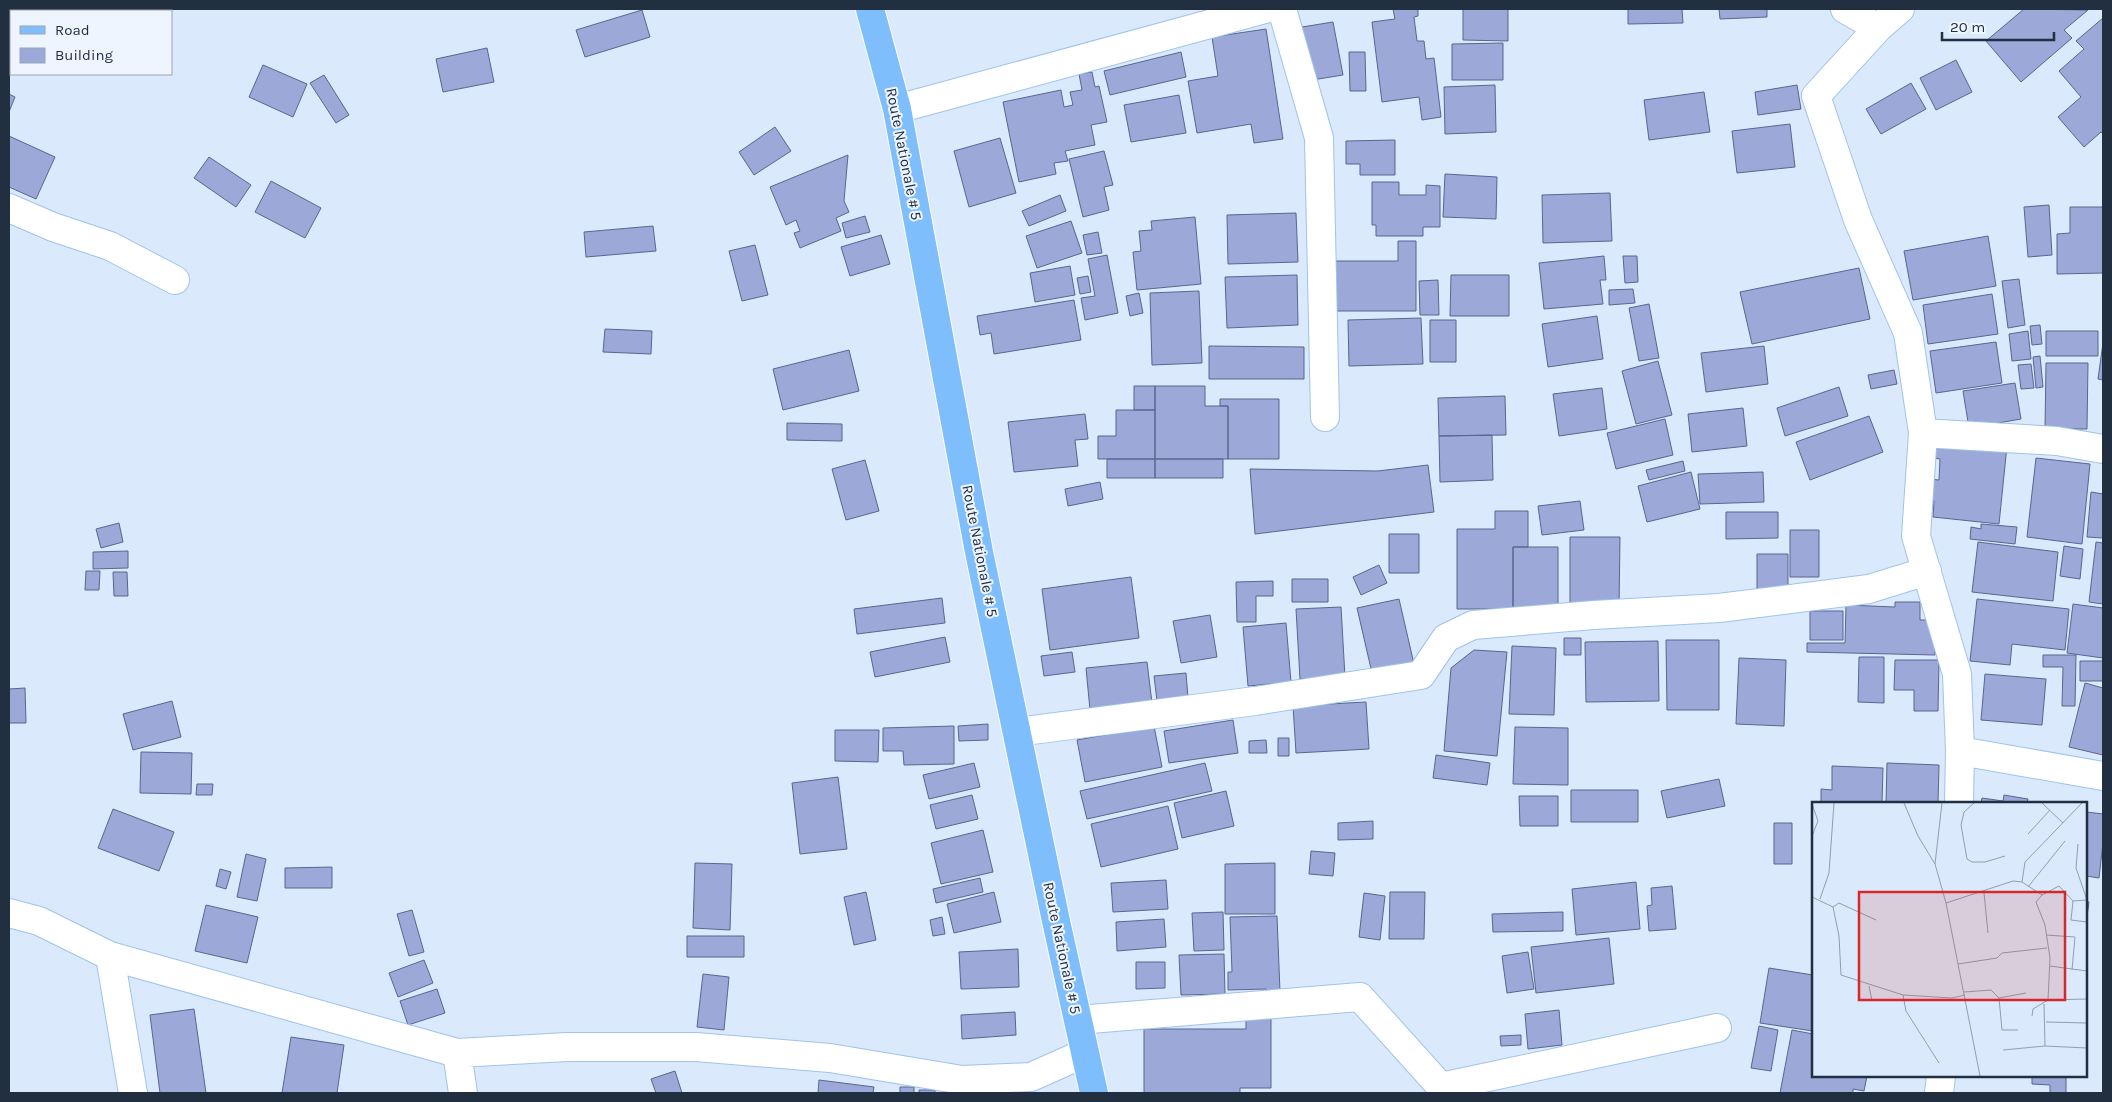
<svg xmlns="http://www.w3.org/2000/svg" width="2112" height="1102" viewBox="0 0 2112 1102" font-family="Karla,sans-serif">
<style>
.building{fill:#9ba8d8;stroke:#5a6591}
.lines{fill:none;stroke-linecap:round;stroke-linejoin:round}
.minor-casing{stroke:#9fc3ed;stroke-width:30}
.primary-casing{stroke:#fff;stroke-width:30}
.minor{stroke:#fff;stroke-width:28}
.primary{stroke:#7fbefd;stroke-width:28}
.labels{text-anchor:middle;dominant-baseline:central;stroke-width:4;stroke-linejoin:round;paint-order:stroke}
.street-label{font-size:15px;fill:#212f40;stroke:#eef5fe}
.inset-road{fill:none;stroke:#909fb0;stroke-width:1}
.view{fill:#d62828;fill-opacity:0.15;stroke:#d62828;stroke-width:2.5}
.inset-edge{fill:none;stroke:#212f40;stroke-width:2.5}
</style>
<rect width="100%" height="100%" fill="#dae9fb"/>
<!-- building -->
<path class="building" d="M12,9H57L56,11H11Z
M61,9H100L99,11H60Z
M1393,9H1418V16L1414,17L1417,41H1424L1426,59L1434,58L1441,117L1422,120L1419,97L1382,102L1372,22L1395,19Z
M1463,9H1508V41L1463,40Z
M1628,9H1682L1683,23L1628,24Z
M1719,9H1767V17L1720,19Z
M2024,9L2088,10L2064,30L2072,38L2021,82L1986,41Z
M642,10L650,37L585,57L576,30Z
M2103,18V134L2101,132L2084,147L2058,117L2081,97L2059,71L2084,49L2076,41Z
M1333,22L1343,75L1306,81L1296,28Z
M1266,29L1283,139L1254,143L1251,124L1197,133L1188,81L1218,76L1212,37Z
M1503,43V80H1452V44Z
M487,48L494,82L443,92L436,59Z
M1181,52L1186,77L1110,95L1104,71Z
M1349,52H1365L1366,91H1350Z
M1956,60L1972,92L1936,110L1920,78Z
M263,65L307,84L293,117L249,97Z
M1092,72L1095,87L1099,86L1107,122L1091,125L1095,145L1065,151L1068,161L1054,163L1056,174L1019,182L1003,102L1061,90L1064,107L1073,105L1070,92L1082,90L1079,74Z
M324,75L349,115L336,123L310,83Z
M1911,83L1926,109L1881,134L1866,109Z
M1495,85L1496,132L1445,134L1444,87Z
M1797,85L1801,109L1758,115L1755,92Z
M1704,92L1710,132L1649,140L1644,100Z
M9,94L15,97L9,112Z
M1179,95L1186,133L1131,142L1124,105Z
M1790,124L1795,167L1737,173L1732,131Z
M775,127L791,151L754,175L739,152Z
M9,136L55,157L36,199L9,187Z
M1000,138L1016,193L969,207L954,151Z
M1395,140V175H1360V164H1346V141Z
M1104,151L1113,185L1104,187L1109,210L1083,217L1069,159Z
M848,155L844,201L849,212L836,218L841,231L800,248L794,233L800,231L796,220L786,225L770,187Z
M209,157L251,185L236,207L194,178Z
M1445,174L1497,177L1496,219L1443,217Z
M271,181L321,208L305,238L255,212Z
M1372,182H1399V195H1426V185L1440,186V227H1423V236H1376V225H1372Z
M1610,193L1612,241L1543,243L1542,195Z
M1060,195L1066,211L1029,226L1022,211Z
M2049,205L2052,255L2028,257L2024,207Z
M2070,207H2103V273L2057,274V234L2070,233Z
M1296,213L1298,262L1228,264L1227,215Z
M865,216L870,232L846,238L842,223Z
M1195,217L1201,284L1137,290L1133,252L1141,251L1139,231L1152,230L1151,221Z
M1071,221L1082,253L1037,268L1026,236Z
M653,226L656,251L586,257L584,232Z
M1098,232L1102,253L1087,255L1083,235Z
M881,235L890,264L850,276L841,247Z
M1988,236L1996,286L1913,300L1904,251Z
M1398,241H1416V311H1335V261H1398Z
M755,245L768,295L742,301L729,251Z
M1107,255L1118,313L1085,320L1081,298L1095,296L1088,259Z
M1604,256L1606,280H1600L1603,304L1544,309L1539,263Z
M1623,256H1637L1638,282L1625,283Z
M1070,266L1075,295L1035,302L1030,273Z
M1859,268L1870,319L1752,344L1740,292Z
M1297,275L1298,325L1227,328L1225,277Z
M1451,275H1509V316H1450Z
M1088,276L1091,292L1080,294L1077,278Z
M2019,279L2025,325L2008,328L2002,281Z
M1438,280L1439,315H1420L1419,281Z
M1633,289L1635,303L1609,305V290Z
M1199,291L1202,363L1152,365L1150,293Z
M1139,293L1143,313L1130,316L1126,296Z
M1992,294L1998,334L1928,344L1923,305Z
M1074,300L1081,340L994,354L991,333L980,335L977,316Z
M1649,304L1659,358L1639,361L1629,308Z
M1597,316L1603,359L1548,367L1542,324Z
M1421,318L1423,364L1349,366L1348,320Z
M1430,320H1456V362H1430Z
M2040,325L2042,344L2032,345L2030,326Z
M605,329L652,331L651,354L603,352Z
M2028,331L2031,359L2012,361L2009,334Z
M2046,331H2098V356H2046Z
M1996,342L2002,383L1936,393L1930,351Z
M2103,343V380L2098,379Z
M1209,346L1304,347V379H1209Z
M1764,346L1768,384L1706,392L1701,353Z
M849,350L859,391L783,410L773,369Z
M2040,356L2043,387L2036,388L2033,357Z
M1658,361L1672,415L1636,424L1622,371Z
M2046,363H2088L2087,429H2045Z
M2031,364L2034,388L2021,389L2018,365Z
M1894,370L1897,384L1871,389L1868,375Z
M2015,383L2021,419L1969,428L1963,391Z
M1134,386H1155V410H1134Z
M1155,386H1205V406H1228V459H1155Z
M1839,387L1848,416L1785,436L1777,408Z
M1602,388L1607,429L1559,436L1553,394Z
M1505,396L1506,435L1439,436L1438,398Z
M1220,399H1279V459H1228V406H1220Z
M1743,408L1747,446L1692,452L1688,414Z
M1116,410H1155V459H1098V436H1116Z
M1085,414L1088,439L1075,440L1078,466L1014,472L1008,422Z
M1869,416L1883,452L1810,480L1796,442Z
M1665,419L1673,455L1616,469L1607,433Z
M787,423L842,424V441L787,440Z
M1492,435L1493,480L1440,482L1439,436Z
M1936,439L2007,446L1999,524L1933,517L1934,501L1926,500L1928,479L1939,480L1940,459L1934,458Z
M2036,458L2090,464L2082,544L2027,537Z
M1107,459H1155V478H1107Z
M1155,459H1223V478H1155Z
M865,460L879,511L846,520L832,469Z
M1683,461L1685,471L1649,480L1646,470Z
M1428,465L1434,512L1255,534L1250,469L1378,471Z
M1691,472L1700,509L1647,522L1638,486Z
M1763,472L1764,502L1700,504L1698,474Z
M1100,482L1103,499L1068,506L1065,489Z
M2091,492L2103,494V538L2087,537Z
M1580,501L1584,530L1542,535L1538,506Z
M1495,511H1528V547H1513V609H1457V529H1495Z
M1726,512H1778V538L1726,539Z
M119,523L123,542L101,548L96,529Z
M1981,524L2017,527L2015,544L1970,539L1971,527L1981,529Z
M1790,530H1819V577H1790Z
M1389,534H1419V573H1389Z
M1570,537H1620L1619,608H1570Z
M1978,542L2058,552L2053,601L1972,592Z
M2096,542L2103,543V604L2089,602Z
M2064,546L2083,549L2080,579L2060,576Z
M1513,547H1558V609H1513Z
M128,551V568L93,569V552Z
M1757,554H1788V589H1757Z
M1379,565L1387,583L1361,595L1353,577Z
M86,571H100L99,590H85Z
M113,572H127L128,596H114Z
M1131,577L1139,638L1050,650L1042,589Z
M1292,579H1328V602H1292Z
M1273,581V596H1256V622H1237L1236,582Z
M942,598L945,623L857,634L854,609Z
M1399,599L1414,664L1372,673L1357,608Z
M1977,599L2069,609L2065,650L2012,644L2010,665L1970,661Z
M1895,602H1920V620H1936L1935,655L1807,652V643H1845L1846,605L1895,607Z
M2073,604L2103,608V658L2067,653Z
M1341,607L1345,677L1300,679L1296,609Z
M1810,611H1843V640H1810Z
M1210,615L1217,657L1181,663L1173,621Z
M1286,623L1291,682L1248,686L1243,627Z
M945,637L950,662L875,677L870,652Z
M1564,638H1581V655H1564Z
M1666,640H1719V710H1667Z
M1658,641L1659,701L1586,702L1585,642Z
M1512,646L1556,648L1554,715L1509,714Z
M1474,650L1507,652L1497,756L1444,751L1451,668Z
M1072,652L1075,672L1044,676L1041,656Z
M2043,655H2076L2075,706H2062L2063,667H2043Z
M1859,657H1884V703L1858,702Z
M1739,658L1786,660L1784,726L1736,724Z
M1895,660H1939L1938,711H1914V690H1894Z
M2080,661H2103V681H2080Z
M1147,662L1152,703L1090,710L1086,668Z
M1186,673L1188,698L1157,701L1154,676Z
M1985,674L2046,679L2042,725L1981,720Z
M2085,683L2103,688V755L2069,747Z
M25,688L26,723H9V689Z
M172,701L181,737L133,750L123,714Z
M1366,702L1369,749L1296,753L1293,706Z
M1233,720L1238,753L1169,763L1164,731Z
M988,724V740L959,741L958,726Z
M954,726V764L904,765L903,751H883V728Z
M1154,726L1162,767L1085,782L1077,740Z
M1515,727L1568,728V785L1513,784Z
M835,730H879L878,762L835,761Z
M1278,738H1289V756H1278Z
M1266,740L1267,753H1249V741Z
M141,752L192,753L191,794L140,793Z
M1436,755L1490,763L1487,785L1433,778Z
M974,763L980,787L929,799L923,775Z
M1205,763L1212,791L1087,819L1080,791Z
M1887,763L1939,765L1938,803H1886Z
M1832,766L1883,768L1882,803H1821V789L1832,790Z
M838,777L847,849L800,854L792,783Z
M1719,779L1725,806L1667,818L1661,791Z
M197,784H213L212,795H196Z
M1571,790H1638V822H1571Z
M1226,791L1234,826L1182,838L1174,803Z
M972,795L978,819L936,829L930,805Z
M2004,795L2028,799L2027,803H2032H1981L1982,798L2003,801Z
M1519,796H1558V826H1520Z
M1168,806L1178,849L1101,867L1091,824Z
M113,809L174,832L159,871L98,848Z
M2086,812L2103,814V843L2099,878L2086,876Z
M1373,821V839L1338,840V823Z
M1774,823H1792V864H1774Z
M983,830L993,872L941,884L931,843Z
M1311,851L1335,853L1333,876L1309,874Z
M246,854L266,859L257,901L237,897Z
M695,863L732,864L730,930L693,928Z
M1275,863V914H1225V864Z
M332,867V888H285V868Z
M220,869L231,872L226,889L216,886Z
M980,878L983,892L936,903L933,889Z
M1166,880L1168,909L1113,912L1111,883Z
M1636,882L1640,929L1576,935L1572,889Z
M1672,886L1676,929L1649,931L1647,906L1652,905L1651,888Z
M866,892L876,940L854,945L844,897Z
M994,892L1001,922L954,933L947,904Z
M1390,892H1425L1424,939H1389Z
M1364,893L1385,896L1380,940L1359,937Z
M2086,901L2089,902L2086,924Z
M206,905L258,917L247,963L195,951Z
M412,910L424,952L409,956L397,914Z
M1223,912L1224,950L1194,951L1192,913Z
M1563,912V931L1493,932L1492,914Z
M1277,916L1280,992L1266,993V989L1228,990V972H1232L1230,917Z
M942,917L945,934L933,936L930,920Z
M1164,919L1166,947L1117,951L1116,922Z
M687,936H744V957H687Z
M1609,938L1614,984L1536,993L1531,947Z
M1018,949L1019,987L961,989L959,952Z
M1528,952L1534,989L1507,993L1502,956Z
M1224,954L1225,994L1181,995L1179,955Z
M424,960L433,983L398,997L389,973Z
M1136,962H1165V988L1136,989Z
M1769,968L1813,975V1031L1760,1023Z
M703,974L729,977L724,1030L697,1027Z
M437,989L445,1013L408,1025L400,1001Z
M194,1009L206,1093H160L150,1015Z
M1559,1010L1562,1045L1528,1049L1525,1014Z
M1015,1012L1016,1035L962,1039L961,1015Z
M1246,1013H1271V1088H1240V1093H1144V1029H1246Z
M1759,1026L1778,1030L1771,1071L1751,1068Z
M1792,1030L1813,1034V1076H1867L1864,1091L1853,1089V1093H1780Z
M1521,1035V1045L1501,1046L1500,1036Z
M291,1037L344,1045L337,1093H282Z
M675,1071L682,1093H656L651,1079Z
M2032,1076H2066V1093H2050V1085L2032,1084Z
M819,1080L874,1087L873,1093H818Z
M900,1087H914V1093H900Z
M919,1090H935V1093H919Z"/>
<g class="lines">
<!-- minor casing -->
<g class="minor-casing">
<path id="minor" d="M1282,9L1319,138L1325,417
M1845,9L1878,28L1816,96L1858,220L1908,333L1923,433L1916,536L1957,674L1960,751L1959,803
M1878,28L1900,9
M897,109L1265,9
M9,208L53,227L110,246L175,280
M1923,433L2057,441L2103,449
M1017,732L1255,701L1421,675L1446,638L1473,625L1594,615L1719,608L1869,589L1927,571
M1960,751L2103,776
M9,913L39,921L110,956L457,1053L567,1047H696L830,1058L962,1080L1031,1077L1085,1053
M110,956L133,1093
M1078,1020L1360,997L1441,1087V1093
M457,1053L463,1093
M1441,1087L1717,1028
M1939,1093L1941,1076"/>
</g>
<!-- primary casing -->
<g class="primary-casing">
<path id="primary" d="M870,9L897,109L979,552L1056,921L1094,1093"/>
</g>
<!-- minor -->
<use href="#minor" class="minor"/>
<!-- primary -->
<use href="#primary" class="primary"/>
</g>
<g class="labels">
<!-- street labels -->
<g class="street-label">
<text transform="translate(904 154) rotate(79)">Route Nationale # 5</text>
<text transform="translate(980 551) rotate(79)">Route Nationale # 5</text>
<text transform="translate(1062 948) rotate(78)">Route Nationale # 5</text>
</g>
</g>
<!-- overview -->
<g transform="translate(1812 802)">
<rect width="275" height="275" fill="#dae9fb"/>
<path class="inset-road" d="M92,1L106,34L123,62M130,1L123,62L134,101L168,274M162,1L152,10L149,23L155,57L160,60H173L193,54M230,1L251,21M0,2L6,19L0,34M216,32L238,8M266,42L264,66L275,98M210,80L230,93L224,100L233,123L238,156L236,198L221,207L220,214M216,85L253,39M172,91L176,131M230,93L247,84L261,99L275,98M0,95L21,105L27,134L29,173L91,193L140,196L153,193M8,97L17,71L22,1M261,99L259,118L275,120M134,101L201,79L210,80L213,60L270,1M21,105L27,101L64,118M234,133L263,135L260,168M146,162L185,156L190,151L235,146M238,164L275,169M57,184L60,199M152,190L179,188L187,196L190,228H206M91,193L94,209L127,261M187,196L214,191M236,198L275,197M232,202L233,244M234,220L275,221M191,248L233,244L275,246"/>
<path class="view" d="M47,90H253V198H47Z"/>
<rect width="275" height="275" class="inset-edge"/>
</g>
<!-- border -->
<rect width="2112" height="1102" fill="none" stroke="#212f40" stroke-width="20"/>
<!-- legend -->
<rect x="10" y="10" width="162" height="65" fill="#eef5fe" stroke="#9ca6b2"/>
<rect x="20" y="26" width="25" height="8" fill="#7fbefd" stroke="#9ca6b2"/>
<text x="55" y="35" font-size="15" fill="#212f40">Road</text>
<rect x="20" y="48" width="25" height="15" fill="#9ba8d8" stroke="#9ca6b2"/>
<text x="55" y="60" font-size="15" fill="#212f40">Building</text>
<!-- scale -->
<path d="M1942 32v8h112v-8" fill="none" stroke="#212f40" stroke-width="2.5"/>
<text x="1950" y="32" font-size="15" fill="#212f40" stroke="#eef5fe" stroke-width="4" paint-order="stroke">20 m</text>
</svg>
